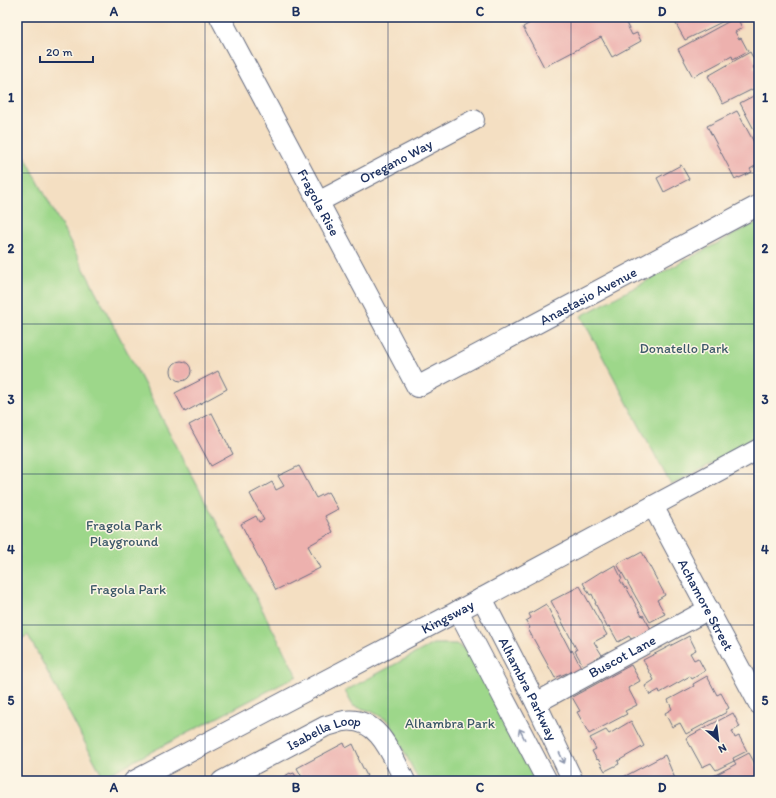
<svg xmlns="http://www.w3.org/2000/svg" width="776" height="798" viewBox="0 0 776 798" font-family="Itim,sans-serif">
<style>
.green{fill:#9dd78a;stroke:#5c8374}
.building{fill:#edb1ae}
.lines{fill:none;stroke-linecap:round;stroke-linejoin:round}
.minor-casing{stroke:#676d81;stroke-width:22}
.minor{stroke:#fff;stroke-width:20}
.oneway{stroke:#8d97ae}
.grid{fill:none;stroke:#1b2f5e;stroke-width:1;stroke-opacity:0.55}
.labels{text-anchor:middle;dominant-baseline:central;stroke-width:3;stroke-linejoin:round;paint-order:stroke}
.street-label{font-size:14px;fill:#1b2f5e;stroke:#fcf5e5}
.park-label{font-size:14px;fill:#3c5969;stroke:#fcf5e5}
.neatline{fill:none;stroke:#1b2f5e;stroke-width:1.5}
.grid-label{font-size:13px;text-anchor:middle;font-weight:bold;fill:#1b2f5e}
</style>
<rect width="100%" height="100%" fill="#fcf5e5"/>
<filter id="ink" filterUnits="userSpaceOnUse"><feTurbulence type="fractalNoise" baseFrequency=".025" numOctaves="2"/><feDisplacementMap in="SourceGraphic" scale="8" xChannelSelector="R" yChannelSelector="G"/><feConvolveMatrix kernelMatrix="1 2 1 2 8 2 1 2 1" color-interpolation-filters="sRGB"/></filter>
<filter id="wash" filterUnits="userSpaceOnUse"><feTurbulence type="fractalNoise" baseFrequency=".012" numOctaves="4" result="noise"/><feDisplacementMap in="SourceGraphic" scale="16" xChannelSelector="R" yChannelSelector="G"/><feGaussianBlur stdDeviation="0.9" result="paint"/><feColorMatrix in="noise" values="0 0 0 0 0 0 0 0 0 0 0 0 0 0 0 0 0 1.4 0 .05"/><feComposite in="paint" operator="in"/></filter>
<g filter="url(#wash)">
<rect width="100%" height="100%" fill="#f4dfc2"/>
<!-- green -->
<path class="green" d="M17,141L297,676L103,777L28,635L17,641Z
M759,221V439L671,485L581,316Z
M433,644H456L475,655L541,781H419L389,721L371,711L353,706L345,691Z"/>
<g id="blocks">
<!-- building -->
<path class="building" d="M536,17H551L553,21L560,17H623L632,35L637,33L641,41L612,57L601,37L544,67L523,27L537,19Z
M672,17H727L728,19L685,40Z
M737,17L742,28L735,32L739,39L741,38L748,51L733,59L732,56L693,77L678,49Z
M750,52L757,65L753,67L755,70L758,68L759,70V86L723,104L708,76Z
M759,89V139L740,103L757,94L755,91Z
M737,111L756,146L758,145L759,146V164L750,169L752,172L739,178L738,177L735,179L707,126Z
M681,165L689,179L664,192L657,178Z
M171 371a10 10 0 1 1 20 0a10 10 0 1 1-20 0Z
M218,371L227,389L185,412L175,393Z
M212,413L233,454L211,466L189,425Z
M299,466L316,498L328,492L338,509L325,516L333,532L308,546L320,568L276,590L241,524L256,516L259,522L264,520L250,494L272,482L276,490L284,486L278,476Z
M642,552L665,595L657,600L665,614L650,622L617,564L628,558L629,559Z
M615,565L622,579L620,580L625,588L626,587L642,616L643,615L652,631L636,640L635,638L631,639L629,636L618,642L609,626L607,627L595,603H596L592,594L590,595L583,583L602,571L603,572Z
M580,586L607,635L594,642L602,655L597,658V660L584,667L575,651L577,650L551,601Z
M546,604L571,652L572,650L582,669L569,676L567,673L555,678L528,629L530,628L526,621L531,618L529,614Z
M689,636L696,650L690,653L694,660L698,658L705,671L692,679L690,676L660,693L659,690L650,695L645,686L654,680L643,660Z
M631,665L640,681L628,688L637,705L625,711L627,714L589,734L577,712L580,711L572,697Z
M707,676L717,695L721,693L729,708L726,710L727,712L686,734L680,723L672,727L665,713L672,709L668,700L694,686L693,684Z
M733,713L740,727L732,731L735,738L739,736L747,751L733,758L734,761L716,770L711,763L702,767L686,738Z
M631,721L644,746L618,761L619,764L605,771L598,759L597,760L592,751L596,749L590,738L606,730L609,734Z
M344,743L346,748L353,744L359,757L358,758L367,776L357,781H304L297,768Z
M749,753L758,769L759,768V781H704L736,764L734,761Z
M665,755L676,781H616Z
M290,773L291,774L294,773L298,781H279L278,780Z"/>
</g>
</g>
<g filter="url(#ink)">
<use href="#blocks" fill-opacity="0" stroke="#676d81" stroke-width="1"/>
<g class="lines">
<!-- minor casing -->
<g class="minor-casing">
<g id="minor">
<path id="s1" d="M220,17L417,387L759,205"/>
<path id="s2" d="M318,202L474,120"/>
<path id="s3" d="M653,506L759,704"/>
<path id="s4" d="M482,598L536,703L573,781"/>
<path d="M458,611L547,781"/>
<path id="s5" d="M536,703L709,609"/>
<path id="s6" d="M134,781L458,611L759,449"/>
<path id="s7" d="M222,781L326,726C332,725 338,722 344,721C379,716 392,756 405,781"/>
</g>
</g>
<!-- minor -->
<use href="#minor" class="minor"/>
</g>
<!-- one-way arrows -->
<defs><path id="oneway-shaft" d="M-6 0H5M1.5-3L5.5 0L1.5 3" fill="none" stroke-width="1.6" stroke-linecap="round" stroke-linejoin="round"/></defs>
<g class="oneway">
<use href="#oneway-shaft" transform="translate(522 734) rotate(-117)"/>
<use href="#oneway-shaft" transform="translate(562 758) rotate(64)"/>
</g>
</g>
<!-- grid -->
<path class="grid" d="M205,17V781M388,17V781M571,17V781M17,173H759M17,324H759M17,474H759M17,625H759"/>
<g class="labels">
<!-- street labels -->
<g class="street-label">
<text stroke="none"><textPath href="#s2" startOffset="88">Oregano Way</textPath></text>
<text stroke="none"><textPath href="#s1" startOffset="210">Fragola Rise</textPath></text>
<text stroke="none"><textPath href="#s1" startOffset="613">Anastasio Avenue</textPath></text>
<text stroke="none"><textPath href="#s3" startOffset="112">Achamore Street</textPath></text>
<text stroke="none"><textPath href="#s6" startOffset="354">Kingsway</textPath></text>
<text stroke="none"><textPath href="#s5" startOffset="98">Buscot Lane</textPath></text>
<text stroke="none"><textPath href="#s4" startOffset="102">Alhambra Parkway</textPath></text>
<text stroke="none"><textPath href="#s7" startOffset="114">Isabella Loop</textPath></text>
</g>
<!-- park labels -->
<g class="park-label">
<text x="684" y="348">Donatello Park</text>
<text x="124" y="525">Fragola Park<tspan x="124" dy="16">Playground</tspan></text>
<text x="128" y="589">Fragola Park</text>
<text x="450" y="723">Alhambra Park</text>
</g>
</g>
<!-- margin -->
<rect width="776" height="798" fill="none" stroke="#fcf5e5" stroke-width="44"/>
<!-- north arrow -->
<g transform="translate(718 740) rotate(152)" stroke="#fcf5e5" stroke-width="3" paint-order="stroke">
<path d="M0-3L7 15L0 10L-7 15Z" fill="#1b2f5e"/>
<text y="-6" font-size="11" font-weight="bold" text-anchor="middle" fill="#1b2f5e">N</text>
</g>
<!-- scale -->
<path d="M40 56v6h53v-6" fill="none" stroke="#1b2f5e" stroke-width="2"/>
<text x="46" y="56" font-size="12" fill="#1b2f5e" stroke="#fcf5e5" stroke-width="3" paint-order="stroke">20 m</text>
<rect x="22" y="22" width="732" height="754" class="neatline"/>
<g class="grid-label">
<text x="114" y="16">A</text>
<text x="296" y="16">B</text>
<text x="480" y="16">C</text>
<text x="662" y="16">D</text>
<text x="11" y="102">1</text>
<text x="765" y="102">1</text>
<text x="11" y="253">2</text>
<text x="765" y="253">2</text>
<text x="11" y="404">3</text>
<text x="765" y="404">3</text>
<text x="11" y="554">4</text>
<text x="765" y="554">4</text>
<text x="11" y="705">5</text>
<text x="765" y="705">5</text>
<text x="114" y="792">A</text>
<text x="296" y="792">B</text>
<text x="480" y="792">C</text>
<text x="662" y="792">D</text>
</g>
</svg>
